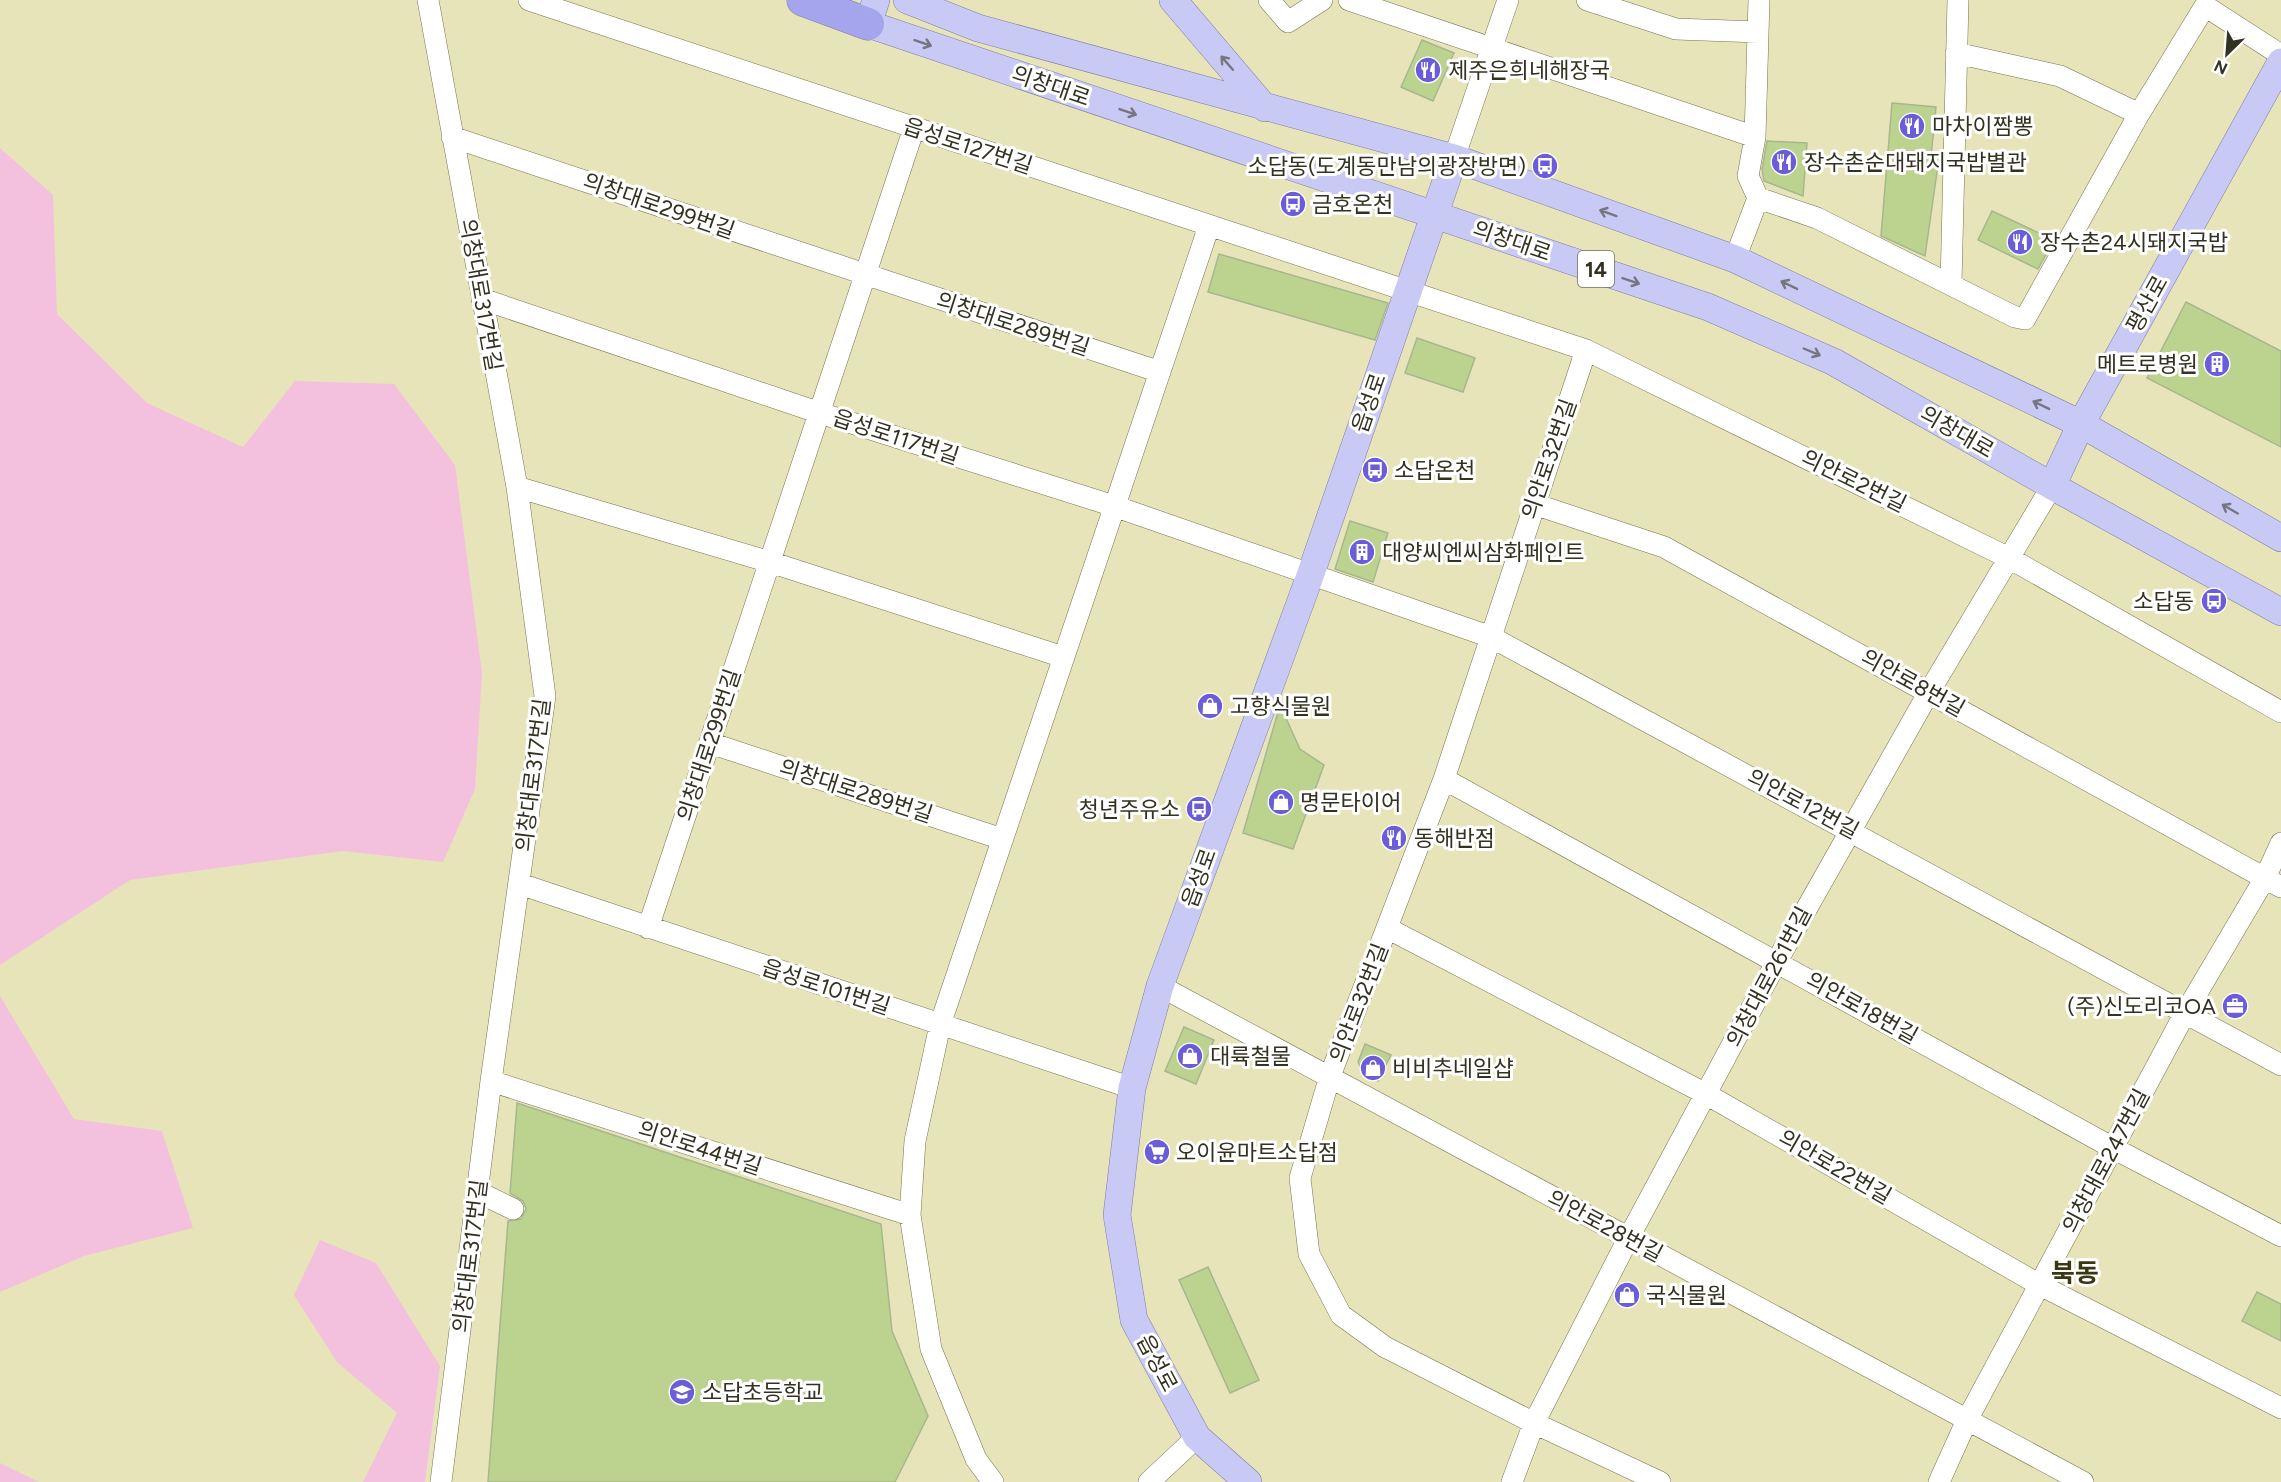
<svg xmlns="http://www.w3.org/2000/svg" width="2281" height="1482" viewBox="0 0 2281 1482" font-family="Figtree,'Noto Sans KR',sans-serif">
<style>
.green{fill:#f3c1dd}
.building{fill:#bcd38f;stroke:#a8b690;stroke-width:1.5}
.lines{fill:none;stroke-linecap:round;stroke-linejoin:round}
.minor-casing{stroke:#76734d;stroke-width:22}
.major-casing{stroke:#7d7da6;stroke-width:28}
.highway-casing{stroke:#7d7da6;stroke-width:33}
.minor{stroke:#fff;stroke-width:21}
.major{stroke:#c9c9f5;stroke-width:27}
.highway{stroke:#a5a5ee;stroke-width:32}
.oneway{stroke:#767680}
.labels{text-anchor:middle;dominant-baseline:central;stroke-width:6;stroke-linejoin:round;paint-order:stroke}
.shield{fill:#fff;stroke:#707064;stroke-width:1.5}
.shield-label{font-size:21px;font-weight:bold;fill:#333221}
.poi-label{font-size:22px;fill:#333221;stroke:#fff;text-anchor:start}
.street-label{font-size:22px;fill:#333221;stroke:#fff}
.quarter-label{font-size:26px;font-weight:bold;fill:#3b3712;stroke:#fff}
</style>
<rect width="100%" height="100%" fill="#e7e4ba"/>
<!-- green -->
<path class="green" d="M0,148L53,195L57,314L147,403L243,447L295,381L394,384L455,465L482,673L475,789L443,862L343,851L130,880L0,965Z
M0,996L74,1119L162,1131L193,1228L84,1256L0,1292Z
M320,1240L376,1263L440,1366L425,1482H363L397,1413L337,1362L294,1295Z
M0,1463L39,1482H0Z"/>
<!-- building -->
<path class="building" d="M1422,40L1454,53L1433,101L1401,87Z
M1892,103L1936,107L1931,157L1939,158L1925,256L1881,236Z
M1767,141L1807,143L1803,196L1764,181L1762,169Z
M1992,211L2054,240L2038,269L1978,240Z
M1219,254L1388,303L1375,340L1208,292Z
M2186,302L2281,351V447L2147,378Z
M1417,338L1475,358L1463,392L1405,373Z
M1350,521L1388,533L1373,582L1335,569Z
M1280,705L1300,749L1324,765L1293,849L1243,833Z
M1184,1027L1214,1040L1196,1084L1165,1071Z
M1365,1044L1391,1055L1378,1081L1364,1074L1358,1062Z
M517,1103L881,1224L892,1331L928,1416L895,1482H488L508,1221L521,1219L526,1209L523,1201L510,1193Z
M1208,1267L1259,1380L1230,1393L1179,1280Z
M2257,1292L2281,1304V1341L2242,1321Z"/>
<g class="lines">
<!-- minor casing -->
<g class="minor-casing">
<path id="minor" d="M428,0L517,487L545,696L491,1081L441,1482
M529,0L1586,350L2009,558L2281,712
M1269,0L1288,22L1322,0
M1349,0L1755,137
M1587,0L1676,29L1758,32
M1956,53L2060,76L2139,114
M452,137L1160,372
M1454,158L1508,0
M1758,198L1748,176L1755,137L1759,0
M1735,259L1758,198L1817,218L2015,317L2025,319L2139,114L2205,6L2281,55
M1951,284L1958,0
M482,299L820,413L1114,506L1491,637L2281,1065
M1586,350L1444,779L1330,1076L1300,1178L1309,1254L1341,1315L1385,1347L1534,1423L1660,1482
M517,487L770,562L1063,657
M1534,504L1664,547L2281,887
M710,743L1002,839
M1444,779L2113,1148L2281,1236
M520,884L1132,1088
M648,928L914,128
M1387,928L1706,1094L2040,1285L2281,1408
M1160,986L2083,1482
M491,1081L910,1215
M478,1192L513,1209
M993,1482L976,1459L931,1349L910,1215L915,1141L940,1025L1209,226
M1149,1482L1197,1437
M1512,1482L1534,1423L1628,1239L1777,961L1929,692L2052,486
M1939,1482L1967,1420L2184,1015L2265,878L2281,843"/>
</g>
<!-- major casing -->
<g class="major-casing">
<path id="major" d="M876,0L868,24L1708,307L1834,362L2052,486L2281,612
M907,0L978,28L1454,158L1735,259L2081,424L2281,538
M1173,0L1265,108
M2052,486L2081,424L2281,62
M1248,1482L1197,1437L1134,1320L1117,1215L1132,1088L1160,986L1310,576L1454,158"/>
</g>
<!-- highway casing -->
<g class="highway-casing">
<path id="highway" d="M803,0L868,24"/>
</g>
<!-- minor -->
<use href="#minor" class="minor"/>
<!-- major -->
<use href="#major" class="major"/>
<!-- highway -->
<use href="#highway" class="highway"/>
</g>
<!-- one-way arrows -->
<defs><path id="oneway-shaft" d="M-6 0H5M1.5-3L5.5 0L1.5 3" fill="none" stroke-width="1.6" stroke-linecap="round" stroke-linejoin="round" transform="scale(1.5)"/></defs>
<g class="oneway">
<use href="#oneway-shaft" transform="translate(923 43) rotate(19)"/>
<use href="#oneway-shaft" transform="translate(1227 63) rotate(-131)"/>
<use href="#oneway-shaft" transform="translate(1128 112) rotate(19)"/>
<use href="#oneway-shaft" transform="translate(1608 213) rotate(-160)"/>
<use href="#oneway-shaft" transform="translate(1631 281) rotate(19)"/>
<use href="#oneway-shaft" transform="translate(1789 285) rotate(-154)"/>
<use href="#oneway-shaft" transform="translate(1812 352) rotate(23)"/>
<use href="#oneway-shaft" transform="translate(2041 405) rotate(-154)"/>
<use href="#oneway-shaft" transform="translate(2230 509) rotate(-150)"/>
</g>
<!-- icons -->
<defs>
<g id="restaurant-disc" transform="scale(1.35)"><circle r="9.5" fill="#6b5dd7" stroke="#fff"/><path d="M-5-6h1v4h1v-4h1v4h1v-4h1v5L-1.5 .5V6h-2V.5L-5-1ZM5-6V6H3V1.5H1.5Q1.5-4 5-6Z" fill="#fff"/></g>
<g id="bus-disc" transform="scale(1.35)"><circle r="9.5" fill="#6b5dd7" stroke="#fff"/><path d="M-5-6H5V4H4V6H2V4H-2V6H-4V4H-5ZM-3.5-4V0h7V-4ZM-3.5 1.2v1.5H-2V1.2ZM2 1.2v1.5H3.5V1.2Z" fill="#fff"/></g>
<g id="building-disc" transform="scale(1.35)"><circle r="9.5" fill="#6b5dd7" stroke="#fff"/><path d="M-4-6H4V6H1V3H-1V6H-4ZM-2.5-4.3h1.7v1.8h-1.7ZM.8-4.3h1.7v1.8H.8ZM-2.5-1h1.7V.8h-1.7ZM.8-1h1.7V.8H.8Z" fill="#fff"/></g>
<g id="shop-disc" transform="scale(1.35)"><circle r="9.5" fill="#6b5dd7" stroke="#fff"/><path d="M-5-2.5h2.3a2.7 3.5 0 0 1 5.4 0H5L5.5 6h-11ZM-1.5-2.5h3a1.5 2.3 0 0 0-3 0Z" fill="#fff"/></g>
<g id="office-disc" transform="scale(1.35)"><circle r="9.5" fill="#6b5dd7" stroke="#fff"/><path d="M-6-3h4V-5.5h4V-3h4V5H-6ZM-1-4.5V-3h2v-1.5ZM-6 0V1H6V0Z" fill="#fff"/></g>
<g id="supermarket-disc" transform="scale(1.35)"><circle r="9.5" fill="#6b5dd7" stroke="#fff"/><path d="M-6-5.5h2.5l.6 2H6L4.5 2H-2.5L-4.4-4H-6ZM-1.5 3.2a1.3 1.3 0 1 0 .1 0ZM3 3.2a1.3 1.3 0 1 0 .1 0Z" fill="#fff"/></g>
<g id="school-disc" transform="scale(1.35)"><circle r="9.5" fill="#6b5dd7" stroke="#fff"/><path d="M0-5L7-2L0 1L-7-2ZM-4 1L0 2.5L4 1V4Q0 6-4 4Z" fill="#fff"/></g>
</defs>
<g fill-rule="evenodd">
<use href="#restaurant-disc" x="1428" y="70"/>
<use href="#restaurant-disc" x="1912" y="126"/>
<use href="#restaurant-disc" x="1784" y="162"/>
<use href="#bus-disc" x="1545" y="166"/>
<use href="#bus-disc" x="1293" y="204"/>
<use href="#restaurant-disc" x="2020" y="242"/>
<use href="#building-disc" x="2217" y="364"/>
<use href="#bus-disc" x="1375" y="470"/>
<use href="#building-disc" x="1362" y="552"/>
<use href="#bus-disc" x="2214" y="601"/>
<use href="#shop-disc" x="1210" y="706"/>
<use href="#shop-disc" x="1281" y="802"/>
<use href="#bus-disc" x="1199" y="809"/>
<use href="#restaurant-disc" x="1394" y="838"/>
<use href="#office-disc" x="2235" y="1006"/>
<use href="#shop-disc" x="1190" y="1056"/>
<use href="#shop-disc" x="1373" y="1068"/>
<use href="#supermarket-disc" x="1157" y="1152"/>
<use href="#shop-disc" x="1627" y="1295"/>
<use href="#school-disc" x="682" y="1392"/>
</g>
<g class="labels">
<!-- shield labels -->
<rect class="shield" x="1578" y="251" width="36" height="36" rx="4.5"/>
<g class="shield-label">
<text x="1596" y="269">14</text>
</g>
<!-- poi labels -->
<g class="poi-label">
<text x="1448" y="70">제주은희네해장국</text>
<text x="1932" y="126">마차이짬뽕</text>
<text x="1804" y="162">장수촌순대돼지국밥별관</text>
<text x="1526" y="166" text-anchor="end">소답동(도계동만남의광장방면)</text>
<text x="1312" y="204">금호온천</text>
<text x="2040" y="242">장수촌24시돼지국밥</text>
<text x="2198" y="364" text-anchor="end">메트로병원</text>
<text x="1394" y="470">소답온천</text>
<text x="1382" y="552">대양씨엔씨삼화페인트</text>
<text x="2194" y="601" text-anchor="end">소답동</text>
<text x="1230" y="706">고향식물원</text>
<text x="1300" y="802">명문타이어</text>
<text x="1180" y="809" text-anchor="end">청년주유소</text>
<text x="1414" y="838">동해반점</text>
<text x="2216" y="1006" text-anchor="end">(주)신도리코OA</text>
<text x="1210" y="1056">대륙철물</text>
<text x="1392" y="1068">비비추네일샵</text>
<text x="1176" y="1152">오이윤마트소답점</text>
<text x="1646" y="1295">국식물원</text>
<text x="702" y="1392">소답초등학교</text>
</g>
<!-- street labels -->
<g class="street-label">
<text transform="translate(1051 86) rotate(19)">의창대로</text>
<text transform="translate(968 146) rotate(18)">읍성로127번길</text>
<text transform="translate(659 206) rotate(19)">의창대로299번길</text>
<text transform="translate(1512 241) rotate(19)">의창대로</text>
<text transform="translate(481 295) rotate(80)">의창대로317번길</text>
<text transform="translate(2147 304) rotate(-61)">평산로</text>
<text transform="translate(1013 324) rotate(18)">의창대로289번길</text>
<text transform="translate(1369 403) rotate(-71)">읍성로</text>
<text transform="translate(1957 432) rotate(30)">의창대로</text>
<text transform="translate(896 437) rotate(18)">읍성로117번길</text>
<text transform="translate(1549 459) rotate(-71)">의안로32번길</text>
<text transform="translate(1854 481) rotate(26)">의안로2번길</text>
<text transform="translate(1913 683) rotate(29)">의안로8번길</text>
<text transform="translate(709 745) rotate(-72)">의창대로299번길</text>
<text transform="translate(533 775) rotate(-83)">의창대로317번길</text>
<text transform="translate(856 791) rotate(18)">의창대로289번길</text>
<text transform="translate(1803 804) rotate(28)">의안로12번길</text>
<text transform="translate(1199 878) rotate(-70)">읍성로</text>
<text transform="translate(1769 977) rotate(-62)">의창대로261번길</text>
<text transform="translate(826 987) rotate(18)">읍성로101번길</text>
<text transform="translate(1359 1003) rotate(-69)">의안로32번길</text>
<text transform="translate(1862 1008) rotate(29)">의안로18번길</text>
<text transform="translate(700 1148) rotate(18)">의안로44번길</text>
<text transform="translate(2106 1161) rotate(-62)">의창대로247번길</text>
<text transform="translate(1835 1167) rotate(30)">의안로22번길</text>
<text transform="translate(1605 1226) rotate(28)">의안로28번길</text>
<text transform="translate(470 1256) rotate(-83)">의창대로317번길</text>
<text transform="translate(1157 1363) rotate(62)">읍성로</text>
</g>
<!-- quarter labels -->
<g class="quarter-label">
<text x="2075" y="1273">북동</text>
</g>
</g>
<!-- north arrow -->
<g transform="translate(2227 54) rotate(205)" stroke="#ffffff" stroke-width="4.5" paint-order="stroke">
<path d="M0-4.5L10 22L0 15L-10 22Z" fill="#333221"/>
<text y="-9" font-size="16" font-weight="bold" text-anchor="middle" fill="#333221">N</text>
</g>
</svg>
